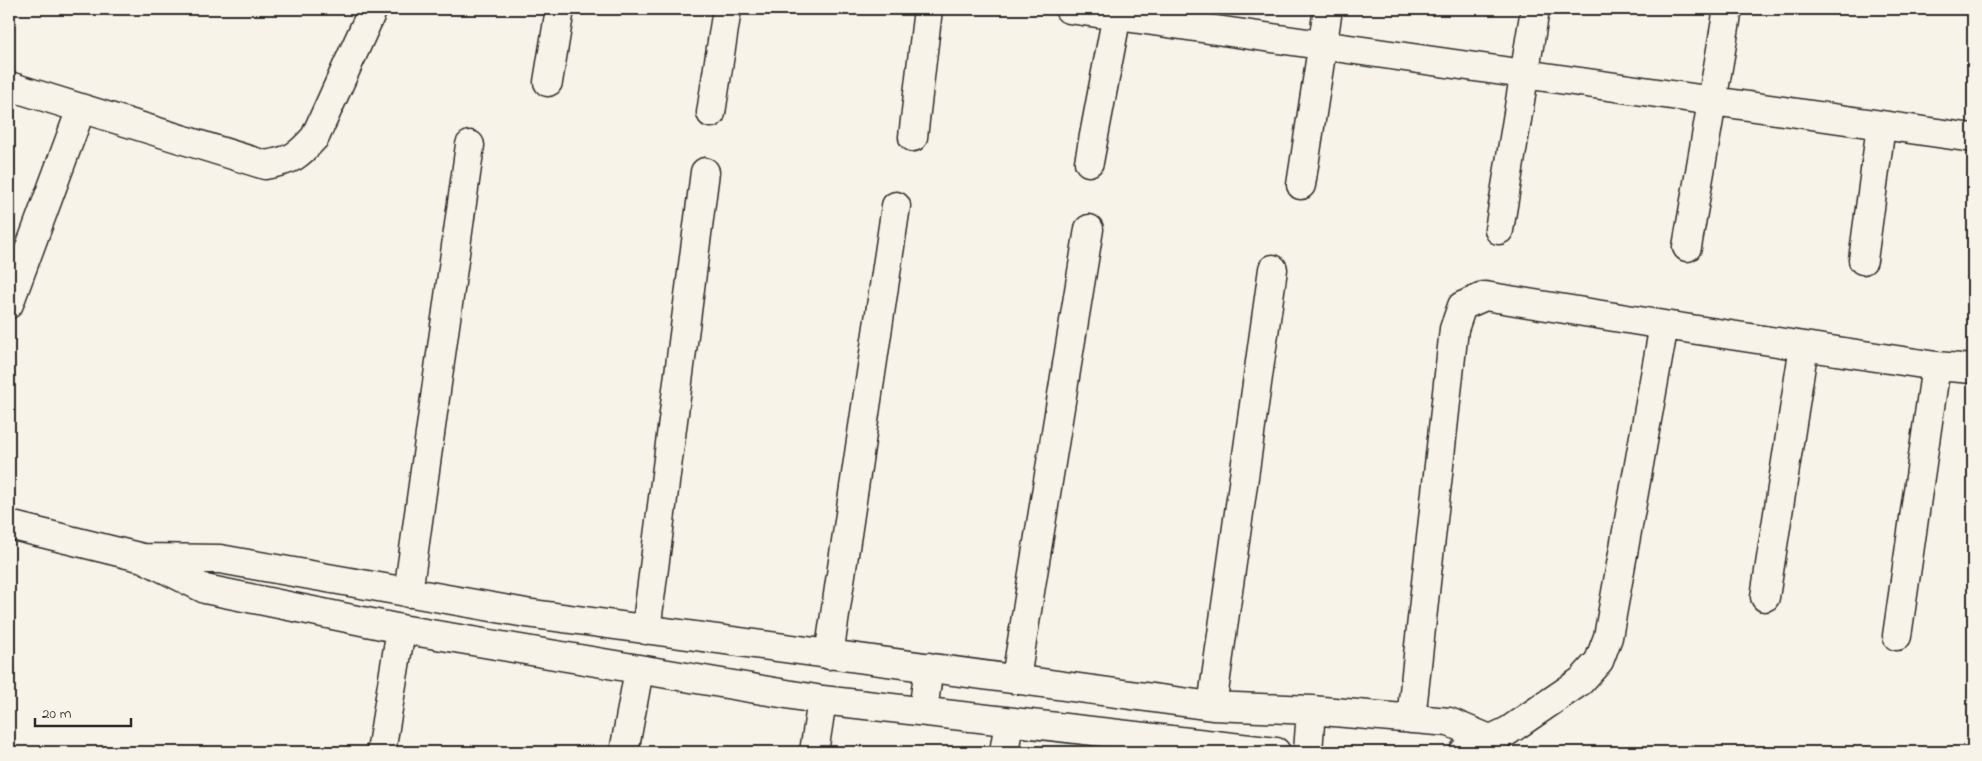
<svg xmlns="http://www.w3.org/2000/svg" width="1982" height="761" viewBox="0 0 1982 761" font-family="'Indie Flower',sans-serif">
<style>
.lines{fill:none;stroke-linecap:round;stroke-linejoin:round}
.minor-casing{stroke:#2b2b2b;stroke-width:31}
.minor{stroke:#f7f3e8;stroke-width:28}
</style>
<rect width="100%" height="100%" fill="#f7f3e8"/>
<filter id="ink" filterUnits="userSpaceOnUse"><feTurbulence type="fractalNoise" baseFrequency=".02" numOctaves="2"/><feDisplacementMap in="SourceGraphic" scale="10" xChannelSelector="R" yChannelSelector="G"/><feConvolveMatrix kernelMatrix="1 2 1 2 8 2 1 2 1" color-interpolation-filters="sRGB"/></filter>
<g filter="url(#ink)">
<g class="lines">
<!-- minor casing -->
<g class="minor-casing">
<path id="minor" d="M1069,9L1973,138
M548,82L560,9
M9,86L265,165C293,160 297,157 315,137L373,9
M711,113L727,9
M913,137L928,9
M1089,162L1118,9
M1301,185L1328,9
M1499,230L1535,9
M1687,247L1728,9
M1863,260L1881,126
M9,304L81,109
M9,525L143,558L205,589L401,629L822,700L1276,752
M143,558L220,559L526,613L1212,706L1311,710L1449,722L1492,740
M408,593L470,145
M1765,597L1804,346
M646,630L705,172
M1897,636L1936,366
M829,655L896,206
M1016,678L1089,229
M1212,706L1273,269
M923,711L929,667
M1411,719L1454,329L1462,306L1485,296L1664,325
M381,752L401,629
M624,752L639,670
M814,752L822,700
M1004,752L1009,722
M1308,752L1311,710
M1464,752L1508,731L1581,681L1599,661L1608,637L1664,325L1936,366L1973,369"/>
</g>
<!-- minor -->
<use href="#minor" class="minor"/>
</g>
</g>
<!-- margin -->
<rect width="1982" height="761" fill="none" stroke="#f7f3e8" stroke-width="30"/>
<rect x="15" y="15" width="1952" height="731" fill="none" stroke="#2b2b2b" stroke-width="2" filter="url(#ink)"/>
<!-- scale -->
<path d="M35 718v8h96v-8" fill="none" stroke="#2b2b2b" stroke-width="2.5"/>
<text x="42" y="718" font-size="15" fill="#2b2b2b" stroke="#f7f3e8" stroke-width="4" paint-order="stroke">20 m</text>
</svg>
